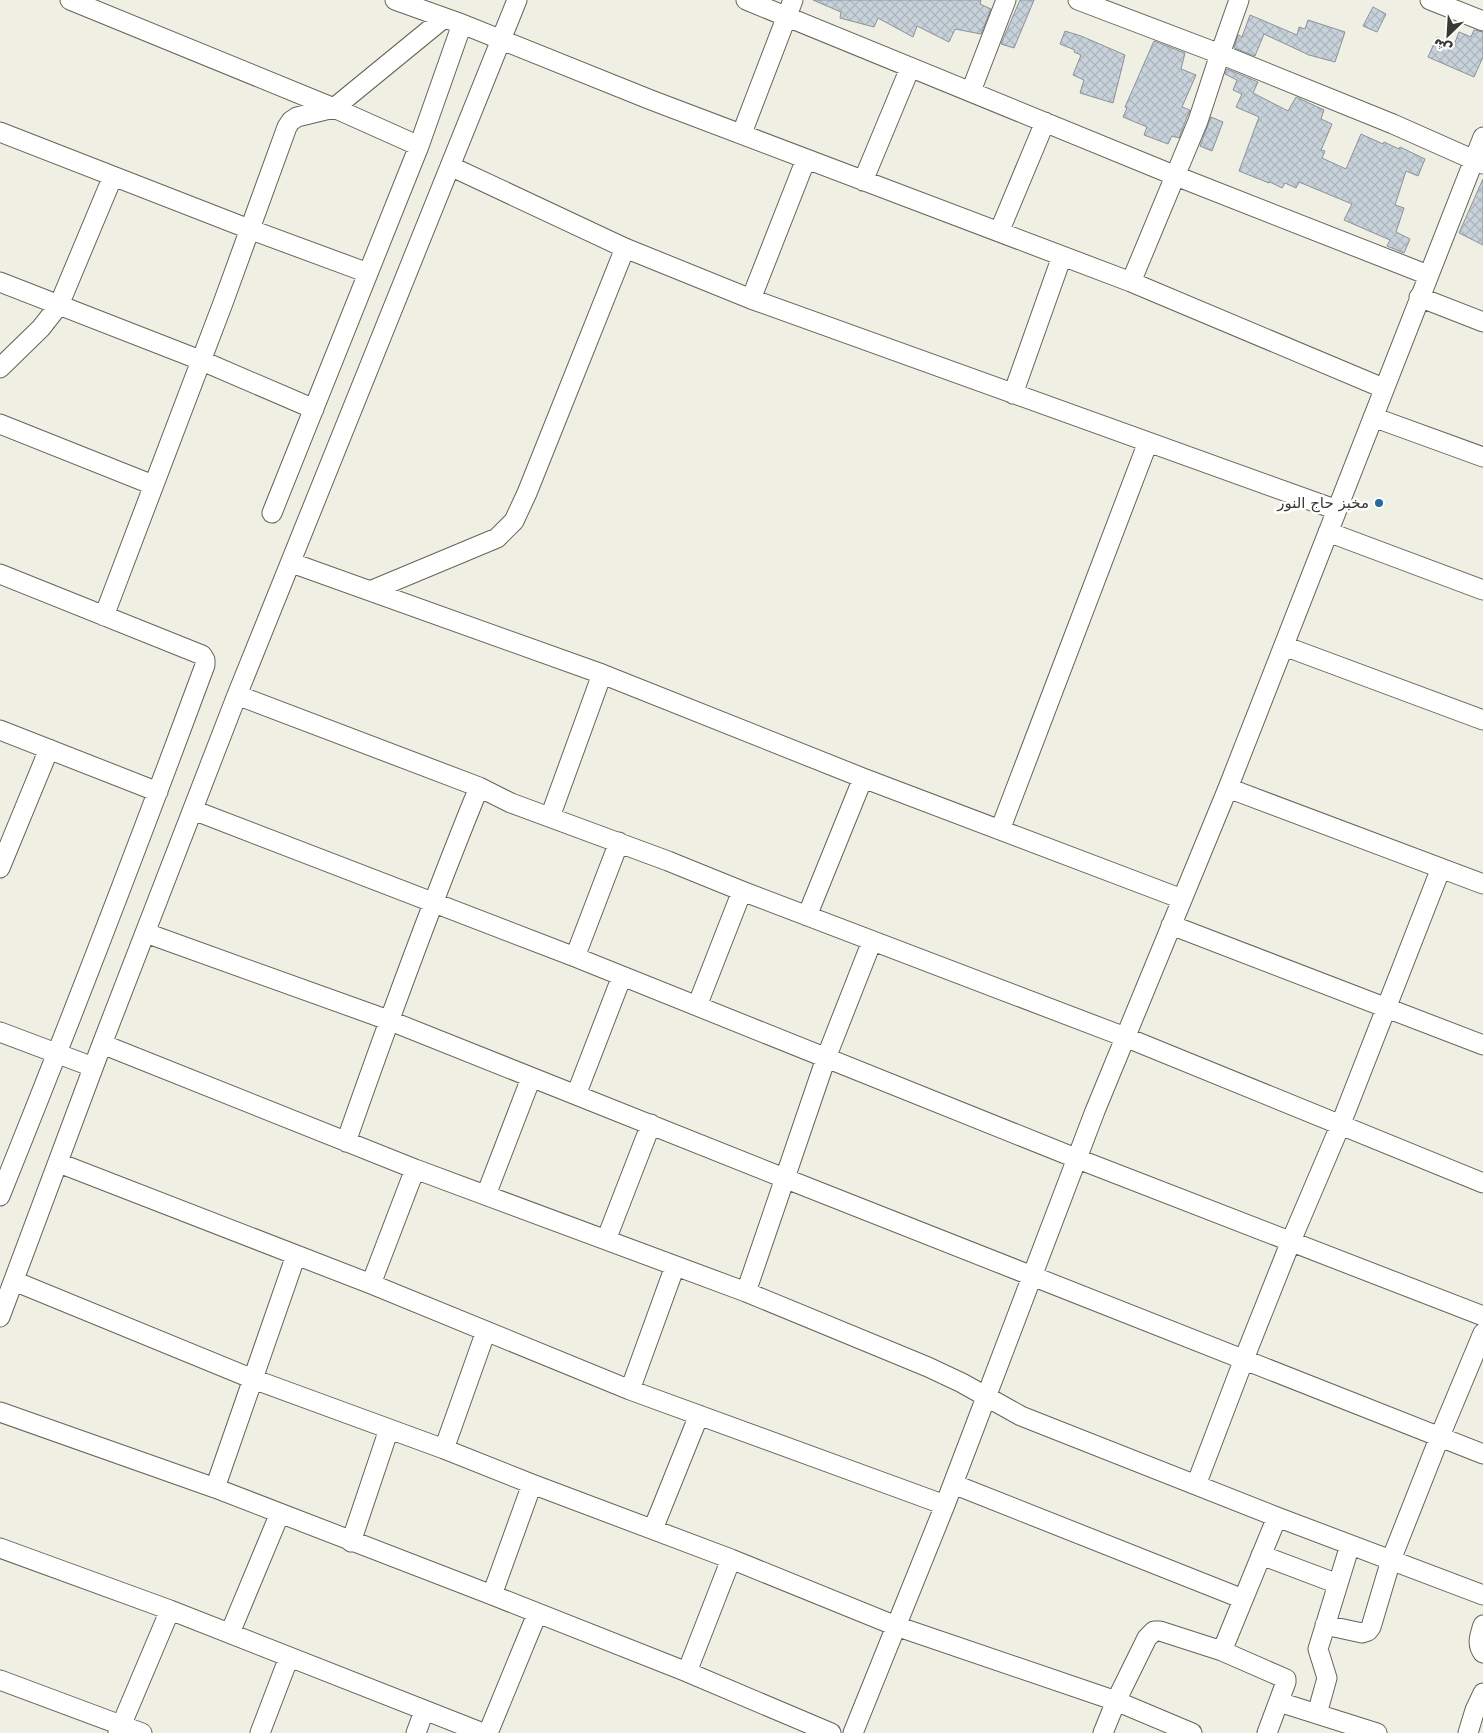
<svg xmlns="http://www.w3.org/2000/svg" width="1483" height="1733" viewBox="0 0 1483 1733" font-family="'DejaVu Sans','Noto Naskh Arabic',sans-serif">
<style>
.building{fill:url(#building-cross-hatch);stroke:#8a939b}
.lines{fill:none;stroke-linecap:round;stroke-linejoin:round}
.minor-casing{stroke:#646459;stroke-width:21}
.minor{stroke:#fff;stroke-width:19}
.poi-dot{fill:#246b9f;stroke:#fff;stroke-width:2}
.labels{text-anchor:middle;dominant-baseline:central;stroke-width:5;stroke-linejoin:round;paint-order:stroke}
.poi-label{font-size:15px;fill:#393934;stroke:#fff;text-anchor:end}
</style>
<defs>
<pattern id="building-cross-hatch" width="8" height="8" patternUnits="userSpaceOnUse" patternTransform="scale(1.25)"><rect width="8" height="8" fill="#c8d2da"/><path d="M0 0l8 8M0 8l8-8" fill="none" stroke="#adb5bc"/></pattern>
</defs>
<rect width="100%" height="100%" fill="#efefe3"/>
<!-- building -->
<path class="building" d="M813,0H981L980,4L991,9L981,34L955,29L949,42L917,26L913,37L878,18L874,27L840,18L841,12Z
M1020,0H1034L1014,48L1001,44Z
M1373,7L1386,14L1377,32L1363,26Z
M1250,15L1297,35L1299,27L1305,29L1308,20L1345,32L1335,62L1309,55L1264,34L1255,56L1234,48L1238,35L1242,37Z
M1474,30L1483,32V57L1474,77L1428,57L1437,37L1454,45L1459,32L1471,37Z
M1065,31L1081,36L1125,55L1113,103L1080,93L1084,80L1073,75L1081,55L1074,52L1075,50L1060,44Z
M1154,41L1185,53L1181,69L1196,75L1182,107L1190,110L1187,117L1179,138L1172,136L1168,144L1144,135L1147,127L1123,117L1127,108L1125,107Z
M1227,69L1258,82L1253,93L1288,111L1296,97L1324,110L1321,119L1332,124L1321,150L1325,151L1322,158L1346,169L1361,134L1383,144L1384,142L1399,149L1400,147L1425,159L1418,176L1406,171L1395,205L1404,208L1396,232L1410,239L1404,253L1387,246L1390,240L1344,220L1352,204L1299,182L1296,188L1285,183L1282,188L1270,182L1269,183L1239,171L1259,117L1236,107L1242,94L1233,90L1237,80L1225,74Z
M1211,117L1223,122L1212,151L1200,146Z
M1483,179V245L1459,233Z"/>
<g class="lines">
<!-- minor casing -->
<g class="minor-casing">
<path id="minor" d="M70,0L334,108L419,146
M395,0L462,24L651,100L1131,282L1383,388
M746,0L1176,176L1428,275
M1078,0L1220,54L1393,124L1483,164
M1430,0L1483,21
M971,91L1006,0
M0,132L249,229L368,273
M742,133L793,0
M450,166L625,248L751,299L1337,510
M863,181L910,68
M999,232L1045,122
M0,282L200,360L314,409
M1131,282L1198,121L1220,54L1239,0
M1419,297L1483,322
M751,299L806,159
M0,368L41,328L59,305L113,176
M1013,394L1062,256
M1373,417L1483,457
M0,424L153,485
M272,513L419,146L462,24
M1328,532L1483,590
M292,563L602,674L863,778L1182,899
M0,574L202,655L205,660V665C139,843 71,1020 0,1196
M370,591L497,538L514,521L527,493L625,248
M104,616L223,303L287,127L291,121L297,117L334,108L444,18
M1284,646L1483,720
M237,695L479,787L511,803L668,861L742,891L1125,1037L1483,1183
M0,730L158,792
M1228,788L1483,884
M193,810L575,957L1078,1159L1483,1316
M550,817L602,674
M1000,830L1148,442
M0,868L49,749
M807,916L863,778
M1171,925L1483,1045
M146,933L388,1020L784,1178L1483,1454
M575,957L619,842
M697,1006L742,891
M0,1032L93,1067
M102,1044L415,1169L746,1292L928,1367L962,1383L1021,1416L1277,1517L1483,1595
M576,1095L622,976
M346,1142C388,1022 431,905 479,787
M59,1163L371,1284L630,1390L945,1505
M486,1195L531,1078
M606,1240L651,1124
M14,1281L253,1379L444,1449L532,1484L731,1559L896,1626L1116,1701L1192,1733
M371,1284L415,1169
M746,1292L826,1058L872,941
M0,1317L102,1044L237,695L517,0
M630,1390L675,1266
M0,1412L215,1488L492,1595L687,1672L831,1733
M444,1449L486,1331
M953,1484L1243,1599
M1196,1485L1244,1359L1291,1241L1340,1126L1441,868
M215,1488L296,1255
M653,1529L699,1415
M351,1542L389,1429
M0,1548L170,1610L483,1733
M1261,1555L1338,1584
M492,1595L532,1484
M1325,1625L1362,1633L1368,1631L1371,1627L1391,1560L1440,1436L1483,1333
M1483,1625C1480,1635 1476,1644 1483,1653
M230,1633L280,1513
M1222,1651L1277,1517
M687,1672L731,1559
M0,1680L142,1733
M1279,1702L1377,1733
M1317,1714L1327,1678L1318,1649L1350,1545
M118,1733L170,1610
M260,1733L289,1657
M416,1733L424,1711
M488,1733L537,1614
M853,1733L945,1505L1095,1111L1228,788L1483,137
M1103,1733L1116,1701L1147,1638L1154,1631H1160L1222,1651L1286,1679V1682L1267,1733
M1468,1733L1475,1710L1483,1693"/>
</g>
<!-- minor -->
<use href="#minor" class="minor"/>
</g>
<!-- markers -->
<circle class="poi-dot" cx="1379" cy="503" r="5"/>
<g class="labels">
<!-- poi labels -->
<g class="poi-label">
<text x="1369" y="503">مخبز حاج النور</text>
</g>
</g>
<!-- north arrow -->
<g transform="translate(1448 35) rotate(205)" stroke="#ffffff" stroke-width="4" paint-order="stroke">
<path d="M0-4L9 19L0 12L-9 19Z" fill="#393934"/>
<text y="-8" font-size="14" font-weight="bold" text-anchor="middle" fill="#393934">ش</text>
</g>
</svg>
